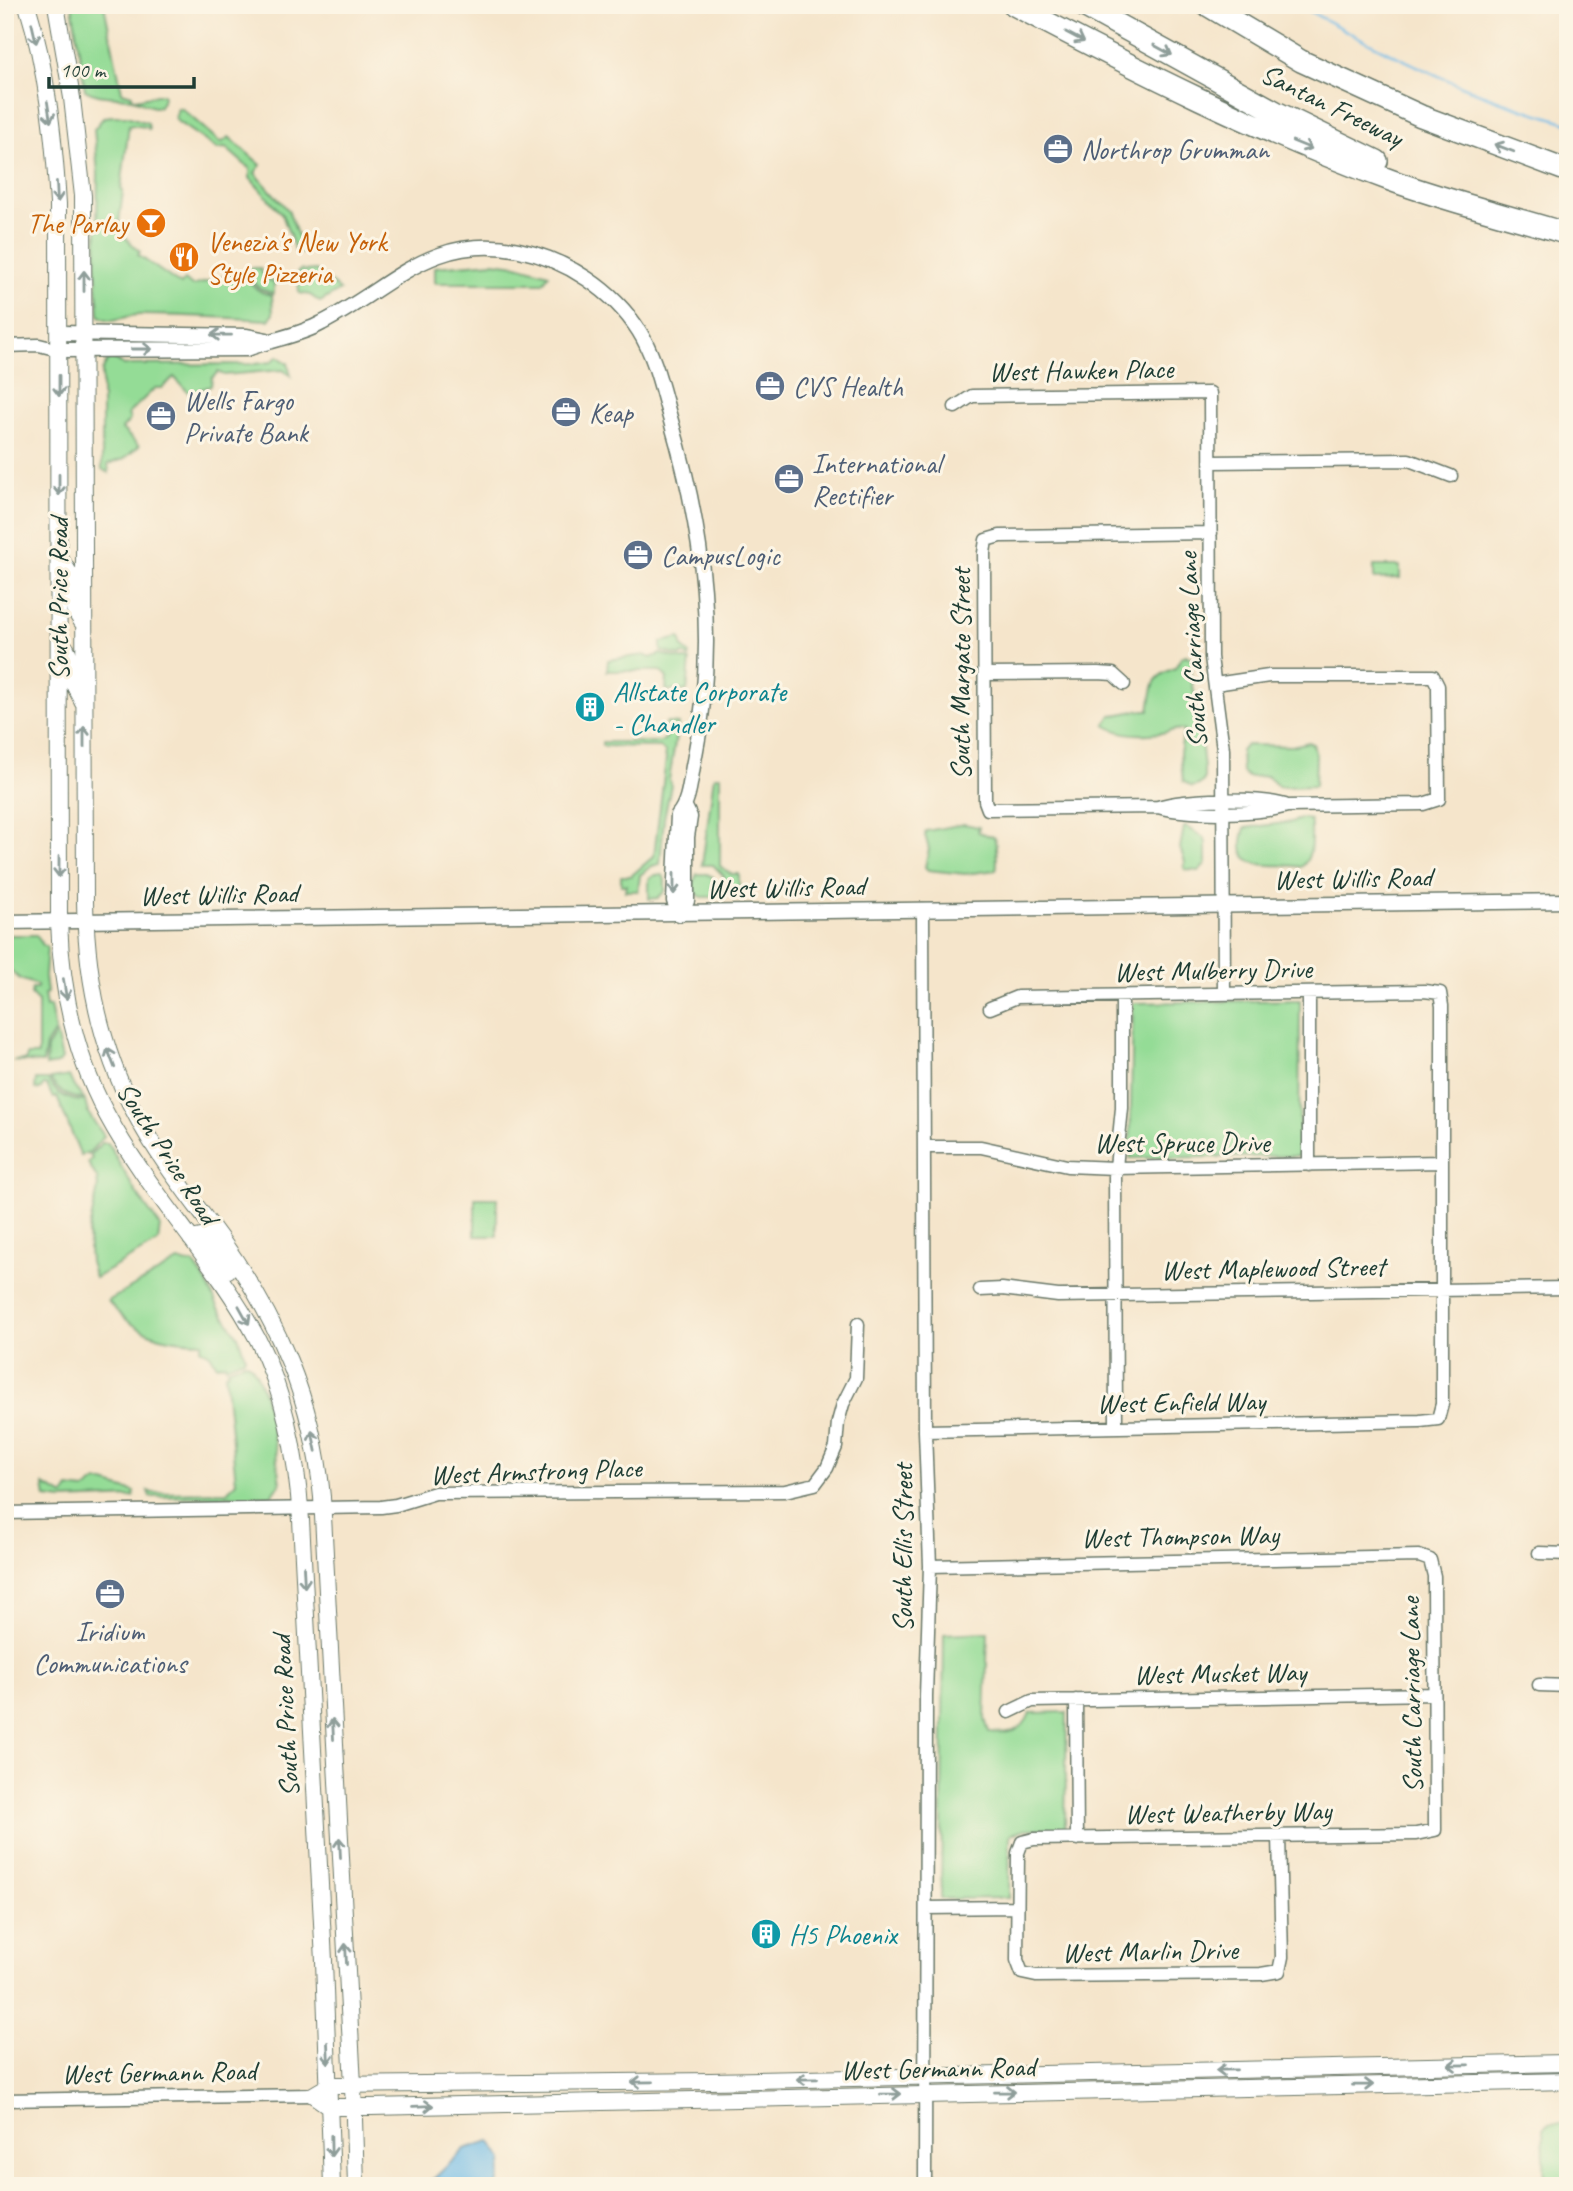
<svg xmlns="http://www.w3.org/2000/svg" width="1573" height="2191" viewBox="0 0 1573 2191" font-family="Caveat,sans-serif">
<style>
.green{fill:#94dc96;stroke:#5a8c65;stroke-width:2}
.water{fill:#6dbae7;stroke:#467c8e;stroke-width:2}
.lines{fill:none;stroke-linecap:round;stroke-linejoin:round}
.stream{stroke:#6dbae7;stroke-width:2.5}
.minor-casing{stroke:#6a7869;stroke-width:15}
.tertiary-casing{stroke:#6a7869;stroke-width:17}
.secondary-casing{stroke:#6a7869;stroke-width:18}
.motorway-casing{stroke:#6a7869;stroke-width:24}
.minor{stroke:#fff;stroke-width:12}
.tertiary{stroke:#fff;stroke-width:14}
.secondary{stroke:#fff;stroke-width:16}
.motorway{stroke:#fff;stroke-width:21}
.oneway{stroke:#8f9e9a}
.labels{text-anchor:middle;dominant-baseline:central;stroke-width:6;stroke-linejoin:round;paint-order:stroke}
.street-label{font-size:28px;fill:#1f3d34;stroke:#fcf5e5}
.service-label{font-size:28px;fill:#4e5e75;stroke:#fcf5e5;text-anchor:start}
.food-label{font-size:28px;fill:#c56008;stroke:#fcf5e5;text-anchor:end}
.culture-label{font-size:28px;fill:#0d838f;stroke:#fcf5e5;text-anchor:start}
</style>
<rect width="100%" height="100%" fill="#fcf5e5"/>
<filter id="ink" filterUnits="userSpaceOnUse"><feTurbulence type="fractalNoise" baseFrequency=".0143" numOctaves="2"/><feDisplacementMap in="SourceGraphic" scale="14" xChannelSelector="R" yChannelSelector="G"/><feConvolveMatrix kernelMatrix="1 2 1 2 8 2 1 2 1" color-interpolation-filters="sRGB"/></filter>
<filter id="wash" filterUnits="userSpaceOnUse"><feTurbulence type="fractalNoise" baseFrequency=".00686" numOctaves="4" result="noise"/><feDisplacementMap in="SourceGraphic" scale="28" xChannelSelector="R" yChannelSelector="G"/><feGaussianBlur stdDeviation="1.57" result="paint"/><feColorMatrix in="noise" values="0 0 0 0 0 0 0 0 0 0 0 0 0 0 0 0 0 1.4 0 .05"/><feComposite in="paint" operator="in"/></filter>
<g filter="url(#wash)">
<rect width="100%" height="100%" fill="#f5e5cb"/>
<!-- green -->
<path class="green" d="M72,5H104L122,92L132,95V98L135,99L162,94L164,97L160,106C152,109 147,104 139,101C121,94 102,100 85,90Z
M178,108L182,109L221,143L229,137L261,165L255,173L288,210L304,253H296L282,214L250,178V169L226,148L217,149L178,122L175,118Z
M113,116H127L148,123L149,130L147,127L129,125L121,189L123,191L119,222L125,227L120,232L140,252L138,255L181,285L185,280L192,286L231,275L234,283L248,279C255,289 260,293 272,295L273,314L269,320C225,318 182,315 139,315C125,315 110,326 99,315L96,269L98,174L94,129L104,117Z
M493,262L517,265L549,274L543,283H435V267Z
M249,268H260L265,279L274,282V293C260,291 250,284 249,268Z
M302,269L305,271L316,270L340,290L320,302L310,295L299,293L298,272Z
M278,356L286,363H288L291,376L283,370L224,375L218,372L212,378L211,386L189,393L174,377L162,388H155L128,414L130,420L122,429L139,446L124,459L108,464L109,473L102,469V371L108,360H116L124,365L255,364L271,362Z
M1374,566H1400V578L1374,579Z
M680,638L683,648L690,654L689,658L683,654L681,656L661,651V642Z
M660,654L690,661L687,691L666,690L667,678L661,671H607L608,660L644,655L651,658Z
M1186,655L1194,660L1190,673L1196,700L1194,716L1200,730L1204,768V780L1199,785L1192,787L1183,781L1180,753L1184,730C1175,728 1170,732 1161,733C1140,735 1123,736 1105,725L1111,715C1124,715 1135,709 1149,710C1154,686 1149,678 1175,668L1181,658Z
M666,723L678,724L669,780L671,785L664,818L660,864L652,866L640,875L638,891H625L626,885H621V876H631L654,856L666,759L665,752L660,747L602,746V742H661L666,738Z
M1309,742L1313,744L1316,755L1315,786L1284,787L1278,786L1267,776L1248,777L1242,772L1241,751L1246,745L1292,746Z
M714,776H720V866L731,874H739V891L725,890L724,876L713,865H702Z
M1303,818L1310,820L1311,825C1311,839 1313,858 1301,867C1276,861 1229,877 1245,828L1292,822Z
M964,824L979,827L978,832L994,837C996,841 998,866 996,870L965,874L928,870L925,867L929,849L925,835L926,831Z
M1184,827H1187L1204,838L1206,843V864L1199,871L1186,870L1184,868L1185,862L1180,848Z
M697,874H707L713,877L714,897H701L694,891L693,883Z
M663,875L665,880V891L658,898L649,899V879L655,875Z
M5,935H36L43,945L47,947L45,977L47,993L44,994L46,1007L50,1006L55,1031L46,1045L43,1063L13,1061L26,1060L27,1055H38V1002L31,995L32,988H37V985L20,979L5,966Z
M1300,1000L1299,1156L1130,1158L1133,1003Z
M56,1034L62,1059L57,1064L46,1066L47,1048Z
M69,1076L74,1087L84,1099C69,1098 58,1092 50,1079Z
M36,1080H48C56,1094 68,1101 85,1101L88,1113L104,1136L88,1154L86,1153L81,1156L57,1097L53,1098L47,1085H44L40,1090L35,1089Z
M102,1143H108L135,1191L160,1226L158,1242L95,1278L90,1262L88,1234L98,1188L97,1178L88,1163L92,1158L90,1155Z
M475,1198H497V1236H475Z
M178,1261L194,1264L207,1283L218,1307L238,1336L245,1356L244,1359L226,1366L225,1363L217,1365L210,1354L200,1348L202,1342C163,1341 134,1334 108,1301Z
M245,1362C267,1368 277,1461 280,1484L271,1496L150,1497L148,1491L153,1493L227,1492L236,1482L225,1373L228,1372L227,1369Z
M97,1481L135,1492L134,1497L63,1500L46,1498L44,1485L64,1496L69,1488L85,1490Z
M988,1632L985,1719L989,1732C1010,1734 1022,1733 1030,1713L1067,1712L1065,1828L1025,1829L1010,1835L1009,1898L941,1899L944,1634Z
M1568,2123V2186H1545L1543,2129L1548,2124Z"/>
<!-- water -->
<path class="water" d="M490,2141L503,2160L497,2186H426L465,2149Z"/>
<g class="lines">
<!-- stream -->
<path class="stream" d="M1298,5C1356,37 1415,67 1476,92C1506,105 1537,113 1568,123"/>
</g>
</g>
<g filter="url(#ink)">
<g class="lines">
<!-- minor casing -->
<g class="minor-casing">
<path id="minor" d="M5,346L39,345L59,350
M955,407L972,396L1210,393L1211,657L1223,749L1224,994
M1211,462L1409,460L1451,476
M1211,533L1000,536L986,540L984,553L985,801L988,809L1158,807C1187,815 1258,815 1287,806L1423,804L1439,799L1438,686L1433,676H1269L1215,684
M985,674L1098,673L1113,674L1124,684
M1158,807C1186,798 1258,797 1285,805
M923,909L925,1431L930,1566L926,1696L925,2186
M1309,993V1165
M924,1147H981L1067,1166L1115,1168L1442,1162
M980,1290L1002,1289L1058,1296L1568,1288
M1116,1427L1115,1177L1122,1108V996
M925,1431L1420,1421L1438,1419L1442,1404V1006L1440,993L1424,991L1017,997L990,1008
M5,1513L381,1507L396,1505L435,1493L785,1491L815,1484L827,1468L836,1447L838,1422L843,1404L856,1378L858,1324
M1539,1553L1568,1554
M930,1566L1419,1556L1430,1560L1434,1576L1435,1830L1416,1834L1034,1839L1022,1842L1018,1853L1017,1960L1022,1973L1036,1976L1261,1974L1279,1971L1282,1957L1279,1836
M1539,1685L1568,1686
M1076,1700L1077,1839
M1009,1712L1032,1701L1434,1694
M926,1908L1017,1907
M5,2100L313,2095"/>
</g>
<!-- tertiary casing -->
<g class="tertiary-casing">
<path id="tertiary" d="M59,333L247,336L267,340
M59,350L247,349C272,339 299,336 322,323C392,287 431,233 519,250C567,260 613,290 639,331C656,358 662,391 671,421C704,534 718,644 694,761C690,779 690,801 678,815L674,901L680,914
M680,914L687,901V837L690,817L685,807
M5,922L1568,901"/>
</g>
<!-- secondary casing -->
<g class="secondary-casing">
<path id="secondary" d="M27,5C47,69 54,138 58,204L59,921C61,988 75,1056 107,1115C150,1195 216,1260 258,1340C286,1396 297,1458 301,1520L324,1961L332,2186
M56,5L72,98L83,196L85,901C86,977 100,1048 136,1115C159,1159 191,1198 220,1238C277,1318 313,1399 322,1497L353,2085L356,2186
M59,557L70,574L75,611L82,622
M59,642C73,651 68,660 70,674C72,683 79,693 83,702
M191,1239L201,1237L205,1239L228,1270
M1568,2063L711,2081L330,2085L313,2095L330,2107H371L1568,2081"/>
</g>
<!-- motorway casing -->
<g class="motorway-casing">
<path id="motorway" d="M1014,5C1137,70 1260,132 1390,180C1447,201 1509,216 1568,234
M1082,5L1276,112L1377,161
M1207,5L1301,61L1421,116L1568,171"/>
</g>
<!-- minor -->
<use href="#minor" class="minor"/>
<!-- tertiary -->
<use href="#tertiary" class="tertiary"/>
<!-- secondary -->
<use href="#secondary" class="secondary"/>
<!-- motorway -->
<use href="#motorway" class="motorway"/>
</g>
<!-- one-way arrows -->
<defs><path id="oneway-shaft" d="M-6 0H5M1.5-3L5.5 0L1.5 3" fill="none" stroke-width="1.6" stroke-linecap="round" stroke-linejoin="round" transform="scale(1.75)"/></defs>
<g class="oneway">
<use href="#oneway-shaft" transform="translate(34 33) rotate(77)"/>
<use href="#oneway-shaft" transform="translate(1075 37) rotate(28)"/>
<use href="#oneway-shaft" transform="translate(1163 50) rotate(29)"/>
<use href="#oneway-shaft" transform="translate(49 112) rotate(81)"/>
<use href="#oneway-shaft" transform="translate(1302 145) rotate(22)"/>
<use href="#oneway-shaft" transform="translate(1504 148) rotate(-159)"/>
<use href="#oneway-shaft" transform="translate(57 192) rotate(87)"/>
<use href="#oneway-shaft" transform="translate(84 281) rotate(-90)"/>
<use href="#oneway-shaft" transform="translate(221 335) rotate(-179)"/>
<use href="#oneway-shaft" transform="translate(142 349)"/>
<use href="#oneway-shaft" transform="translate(59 386) rotate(90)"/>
<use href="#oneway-shaft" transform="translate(59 485) rotate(90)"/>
<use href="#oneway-shaft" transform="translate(84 737) rotate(-90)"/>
<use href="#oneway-shaft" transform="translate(59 867) rotate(90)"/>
<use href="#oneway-shaft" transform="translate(674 884) rotate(90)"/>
<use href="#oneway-shaft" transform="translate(65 989) rotate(81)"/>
<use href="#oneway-shaft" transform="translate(111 1058) rotate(-111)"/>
<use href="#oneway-shaft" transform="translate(244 1315) rotate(61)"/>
<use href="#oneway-shaft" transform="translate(314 1441) rotate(-102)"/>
<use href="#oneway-shaft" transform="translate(304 1577) rotate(87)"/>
<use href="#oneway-shaft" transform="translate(333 1729) rotate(-93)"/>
<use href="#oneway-shaft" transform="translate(340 1848) rotate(-93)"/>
<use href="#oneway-shaft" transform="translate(346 1954) rotate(-93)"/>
<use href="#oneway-shaft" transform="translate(328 2053) rotate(87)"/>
<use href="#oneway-shaft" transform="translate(1458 2065) rotate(179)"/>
<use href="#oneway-shaft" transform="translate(1226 2070) rotate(179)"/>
<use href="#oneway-shaft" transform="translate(807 2079) rotate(179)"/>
<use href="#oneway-shaft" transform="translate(642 2082) rotate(179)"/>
<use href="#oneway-shaft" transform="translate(1363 2085) rotate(-1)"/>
<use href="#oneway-shaft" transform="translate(1005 2092) rotate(-1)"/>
<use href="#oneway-shaft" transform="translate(891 2094) rotate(-1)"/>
<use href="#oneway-shaft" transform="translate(423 2106) rotate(-2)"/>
<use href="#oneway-shaft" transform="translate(331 2146) rotate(89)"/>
</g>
</g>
<!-- icons -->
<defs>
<g id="office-disc" transform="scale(1.575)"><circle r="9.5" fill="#5c6f8a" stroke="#fcf5e5"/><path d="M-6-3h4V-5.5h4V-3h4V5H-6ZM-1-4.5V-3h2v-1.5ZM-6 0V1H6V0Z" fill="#fff"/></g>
<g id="bar-disc" transform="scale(1.575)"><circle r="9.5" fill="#e8710a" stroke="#fcf5e5"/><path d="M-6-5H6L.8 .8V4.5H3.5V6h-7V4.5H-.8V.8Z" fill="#fff"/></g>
<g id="restaurant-disc" transform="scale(1.575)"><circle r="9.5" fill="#e8710a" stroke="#fcf5e5"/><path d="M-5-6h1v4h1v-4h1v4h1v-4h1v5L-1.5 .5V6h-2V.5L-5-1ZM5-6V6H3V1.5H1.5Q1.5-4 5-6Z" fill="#fff"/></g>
<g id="building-disc" transform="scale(1.575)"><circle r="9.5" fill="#0f9aa8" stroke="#fcf5e5"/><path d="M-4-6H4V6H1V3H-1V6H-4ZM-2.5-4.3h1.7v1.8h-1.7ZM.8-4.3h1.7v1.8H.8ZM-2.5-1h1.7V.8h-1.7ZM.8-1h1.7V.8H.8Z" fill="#fff"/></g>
</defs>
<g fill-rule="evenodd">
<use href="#office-disc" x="1058" y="149"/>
<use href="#bar-disc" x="151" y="223"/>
<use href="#restaurant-disc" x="184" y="257"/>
<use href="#office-disc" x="770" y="386"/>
<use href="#office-disc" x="566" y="412"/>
<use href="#office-disc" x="161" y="416"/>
<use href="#office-disc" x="789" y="479"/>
<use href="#office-disc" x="638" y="555"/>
<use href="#building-disc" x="590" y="707"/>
<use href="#office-disc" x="110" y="1594"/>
<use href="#building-disc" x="766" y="1934"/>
</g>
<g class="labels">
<!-- street labels -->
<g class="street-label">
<text transform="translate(1332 105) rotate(26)">Santan Freeway</text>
<text transform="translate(1081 370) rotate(-1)">West Hawken Place</text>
<text transform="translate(58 599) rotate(-90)">South Price Road</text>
<text transform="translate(1192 650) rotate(-93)">South Carriage Lane</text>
<text transform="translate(960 674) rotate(-90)">South Margate Street</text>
<text transform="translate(1353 878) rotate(-1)">West Willis Road</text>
<text transform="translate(786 887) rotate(-1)">West Willis Road</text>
<text transform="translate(219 894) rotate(-1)">West Willis Road</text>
<text transform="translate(1213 970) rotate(-1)">West Mulberry Drive</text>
<text x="1182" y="1142">West Spruce Drive</text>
<text transform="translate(168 1153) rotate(57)">South Price Road</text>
<text transform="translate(1273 1268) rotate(-1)">West Maplewood Street</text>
<text transform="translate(1181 1402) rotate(-1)">West Enfield Way</text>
<text transform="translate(536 1471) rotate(-2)">West Armstrong Place</text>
<text transform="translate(1180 1536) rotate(-1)">West Thompson Way</text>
<text transform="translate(902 1548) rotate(-90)">South Ellis Street</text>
<text transform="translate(1220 1673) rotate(-1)">West Musket Way</text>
<text transform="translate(1411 1695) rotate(-91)">South Carriage Lane</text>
<text transform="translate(285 1716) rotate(-93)">South Price Road</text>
<text transform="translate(1228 1812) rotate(-1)">West Weatherby Way</text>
<text transform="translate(1150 1951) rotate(-1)">West Marlin Drive</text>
<text transform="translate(938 2068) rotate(-1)">West Germann Road</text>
<text transform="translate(159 2072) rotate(-1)">West Germann Road</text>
</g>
<!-- service labels -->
<g class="service-label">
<text x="1081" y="149">Northrop Grumman</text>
<text x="793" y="386">CVS Health</text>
<text x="184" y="400">Wells Fargo<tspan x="184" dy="32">Private Bank</tspan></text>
<text x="589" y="412">Keap</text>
<text x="812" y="463">International<tspan x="812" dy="32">Rectifier</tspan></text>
<text x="661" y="555">CampusLogic</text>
<text x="110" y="1631" text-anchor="middle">Iridium<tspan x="110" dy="32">Communications</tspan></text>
</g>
<!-- food labels -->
<g class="food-label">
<text x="128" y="223">The Parlay</text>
<text x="207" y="241" text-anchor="start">Venezia's New York<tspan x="207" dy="32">Style Pizzeria</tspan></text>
</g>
<!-- culture labels -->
<g class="culture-label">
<text x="613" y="691">Allstate Corporate<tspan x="613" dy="32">- Chandler</tspan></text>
<text x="789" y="1934">H5 Phoenix</text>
</g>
</g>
<!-- margin -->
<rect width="1573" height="2191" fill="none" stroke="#fcf5e5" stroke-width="28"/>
<!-- scale -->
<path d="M49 77v10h145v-10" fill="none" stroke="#1f3d34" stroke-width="3.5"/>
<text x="60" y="77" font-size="21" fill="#1f3d34" stroke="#fcf5e5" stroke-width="5" paint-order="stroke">100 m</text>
</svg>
